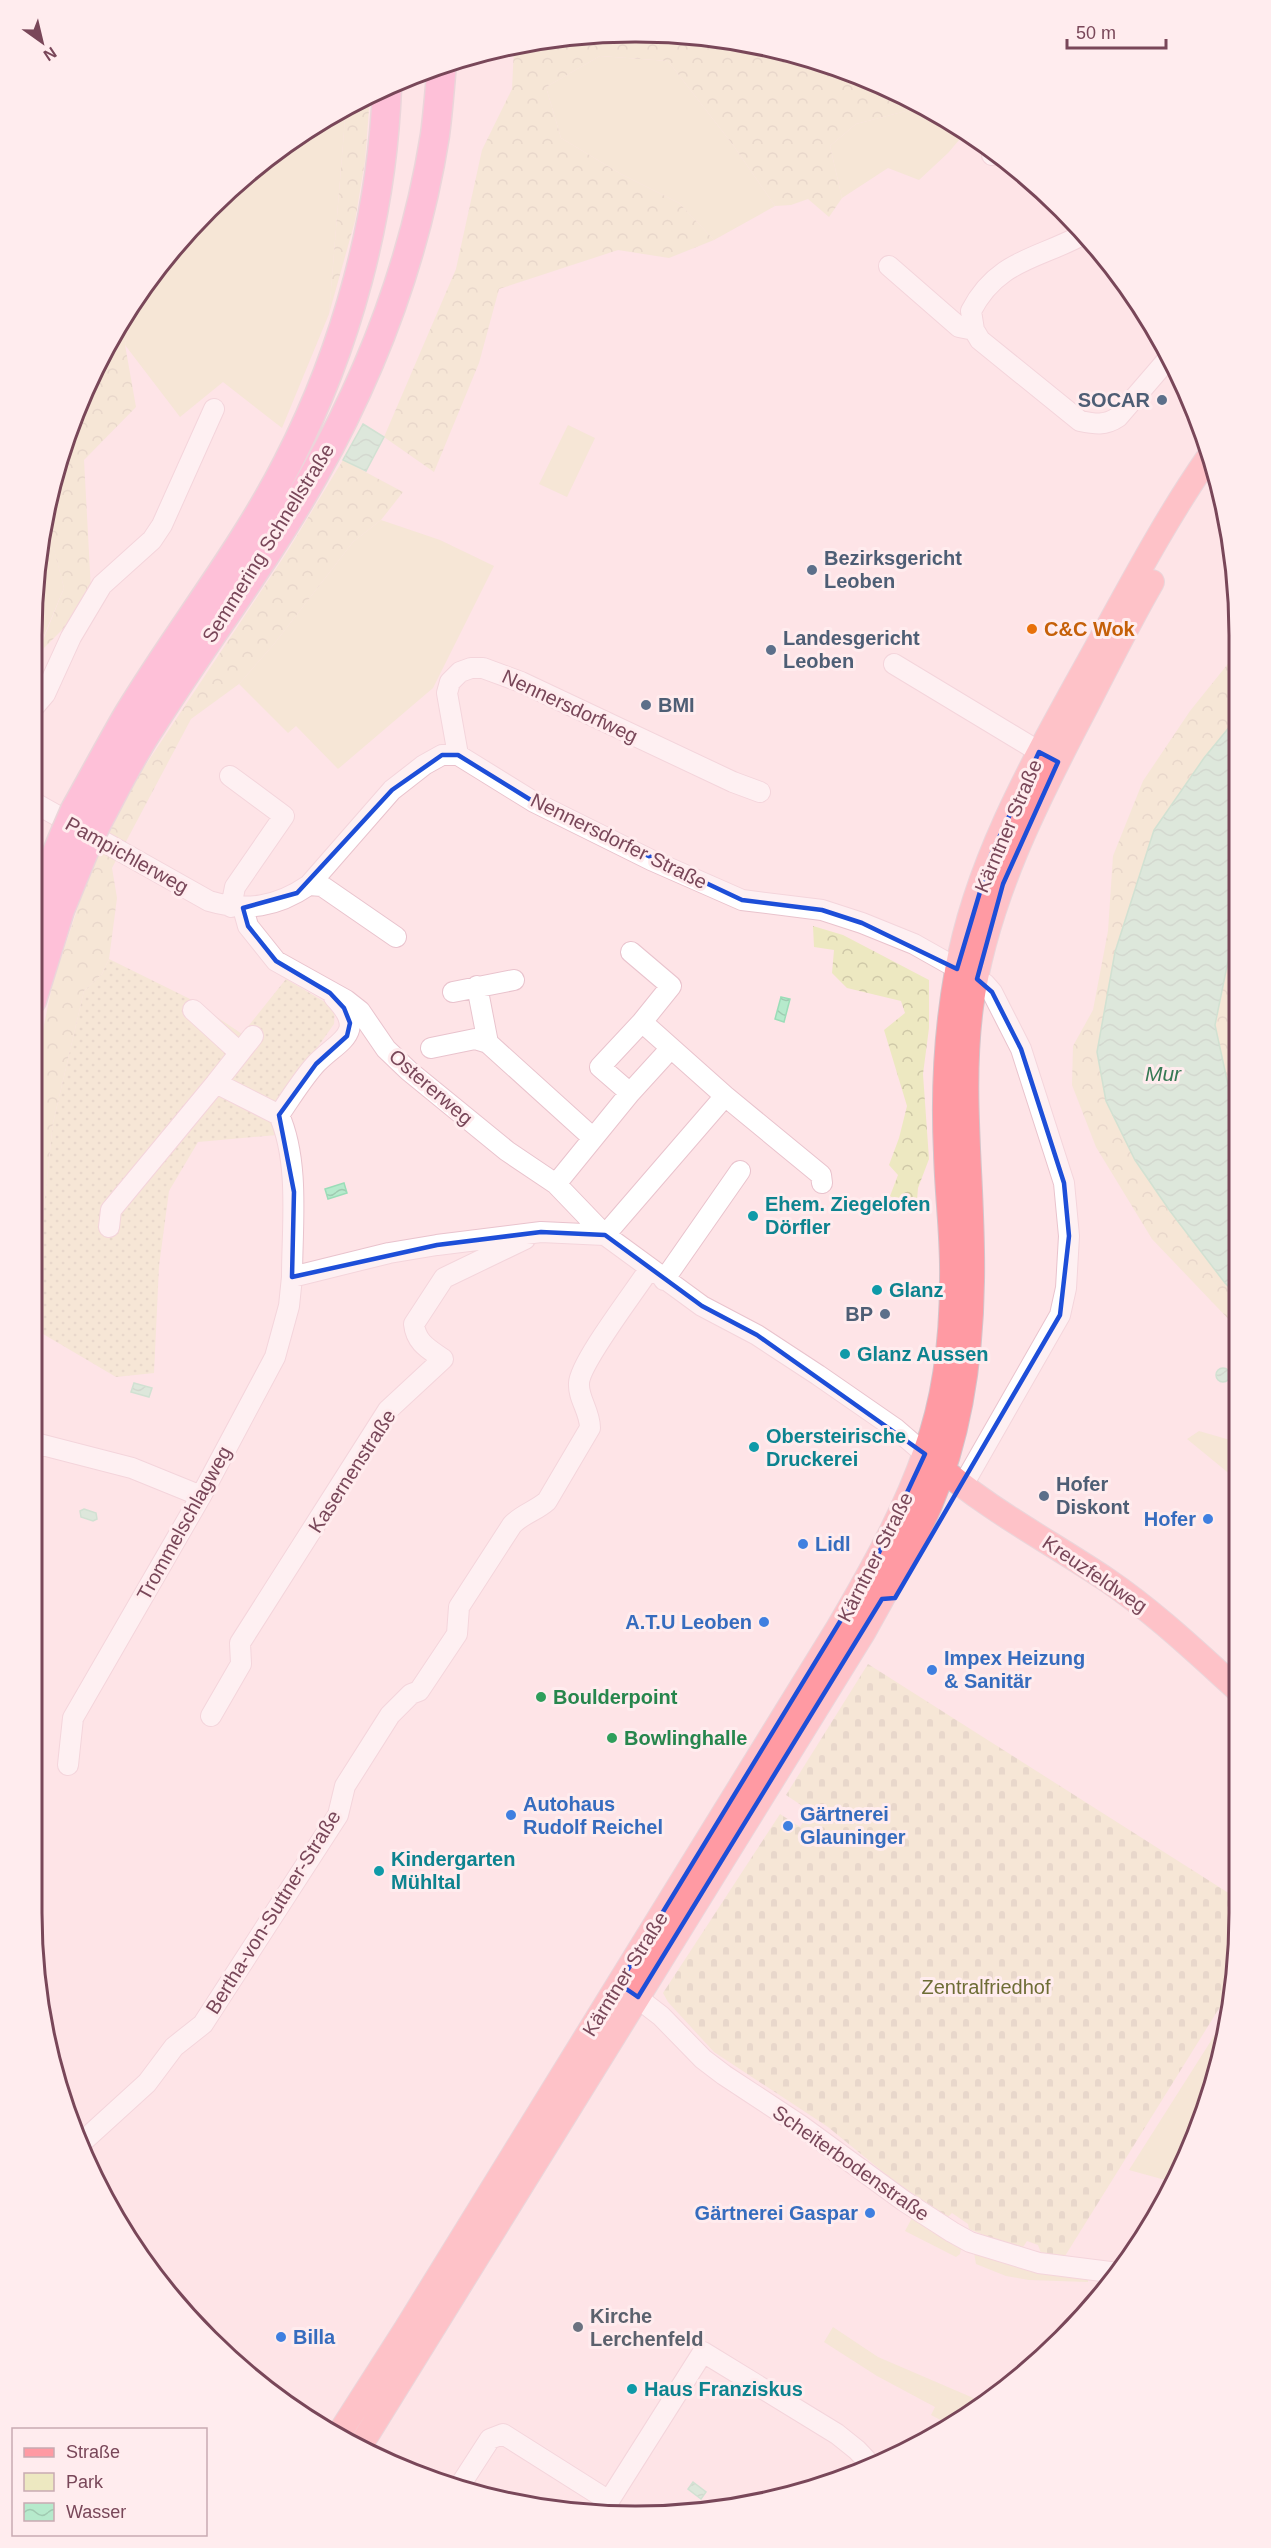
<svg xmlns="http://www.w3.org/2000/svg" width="1271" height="2548" viewBox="0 0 1271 2548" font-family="Helvetica,sans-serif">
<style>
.green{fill:#ede8c1}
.forest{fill:url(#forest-crowns)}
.cemetery{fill:url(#cemetery-stones)}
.garden{fill:url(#garden-dots)}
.water{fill:url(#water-waves);stroke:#9bddb8;stroke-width:1.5}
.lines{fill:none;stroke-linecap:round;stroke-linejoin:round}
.minor-casing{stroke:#e9c3cd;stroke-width:22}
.major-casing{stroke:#d4c4ca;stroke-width:26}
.highway-casing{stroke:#d4c4ca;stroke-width:31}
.minor{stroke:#fff;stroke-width:20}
.major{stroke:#ff9aa3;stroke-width:24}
.highway{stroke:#fe95c5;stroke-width:28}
.highway-bridge-casing{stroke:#d4c4ca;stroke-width:31;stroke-linecap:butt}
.highway-bridge{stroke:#fe95c5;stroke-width:28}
.marked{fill:none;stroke:#1d4ed8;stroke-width:4.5;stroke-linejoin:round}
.service-dot{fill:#5c6f8a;stroke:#ffecee;stroke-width:2}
.food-dot{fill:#e8710a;stroke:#ffecee;stroke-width:2}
.culture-dot{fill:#0f9aa8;stroke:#ffecee;stroke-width:2}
.shop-dot{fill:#3f7fe0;stroke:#ffecee;stroke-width:2}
.leisure-dot{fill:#2e9e5b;stroke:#ffecee;stroke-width:2}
.worship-dot{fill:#6b7280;stroke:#ffecee;stroke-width:2}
.labels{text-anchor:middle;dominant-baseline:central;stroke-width:6;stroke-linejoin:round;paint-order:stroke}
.service-label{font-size:20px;font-weight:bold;fill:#4e5e75;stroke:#ffecee;text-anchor:start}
.street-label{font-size:20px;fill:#794759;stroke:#ffecee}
.food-label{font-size:20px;font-weight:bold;fill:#c56008;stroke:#ffecee;text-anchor:start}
.culture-label{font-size:20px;font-weight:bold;fill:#0d838f;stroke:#ffecee;text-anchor:start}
.shop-label{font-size:20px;font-weight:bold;fill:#366cbe;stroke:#ffecee;text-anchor:start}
.leisure-label{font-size:20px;font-weight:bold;fill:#27864d;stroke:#ffecee;text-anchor:start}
.park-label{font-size:20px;fill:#6e6d36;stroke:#ffecee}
.worship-label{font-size:20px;font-weight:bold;fill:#5b616d;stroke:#ffecee;text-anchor:start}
.water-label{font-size:21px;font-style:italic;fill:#367954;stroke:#ffecee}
.rim{fill:none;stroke:#794759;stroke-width:3}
</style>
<defs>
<pattern id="forest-crowns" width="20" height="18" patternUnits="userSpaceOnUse" patternTransform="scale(1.5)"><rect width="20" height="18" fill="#ede8c1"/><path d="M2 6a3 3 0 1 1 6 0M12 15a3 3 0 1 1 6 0" fill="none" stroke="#cfc8a8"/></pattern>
<pattern id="cemetery-stones" width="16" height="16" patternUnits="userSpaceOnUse" patternTransform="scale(1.5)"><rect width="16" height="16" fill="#ede8c1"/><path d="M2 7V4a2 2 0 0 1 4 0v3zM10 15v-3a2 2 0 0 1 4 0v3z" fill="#cfc8a8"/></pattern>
<pattern id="garden-dots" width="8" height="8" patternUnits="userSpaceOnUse" patternTransform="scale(1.5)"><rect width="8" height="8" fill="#ede8c1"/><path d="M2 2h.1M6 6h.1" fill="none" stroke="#cfc8a8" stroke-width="1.8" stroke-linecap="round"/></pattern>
<pattern id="water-waves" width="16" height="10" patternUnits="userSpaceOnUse" patternTransform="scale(1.5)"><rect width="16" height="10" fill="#b6eacc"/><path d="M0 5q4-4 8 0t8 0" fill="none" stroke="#a0cab1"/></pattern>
</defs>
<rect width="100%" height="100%" fill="#fee4e7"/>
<!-- green -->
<path class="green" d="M600,56L668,61L733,145L775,206L714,240L679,203L621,174L561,138L546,87Z
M920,105L965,133L948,153L919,180L888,168L842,198L830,146L856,124L910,110Z
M346,107L329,314L282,428L223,382L180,417L125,345L137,299L156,268L237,182L333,113Z
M568,425L595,438L567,497L539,484Z
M381,520L440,540L494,566L433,688L338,769L296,726L288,733L239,684L274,644L353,542Z
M54,549L64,588L33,662L34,587Z
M1199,1431L1237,1442V1480L1187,1439Z
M1228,2014L1219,2068L1176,2183L1129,2170Z
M913,2216L961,2248L960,2254L956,2257L905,2231Z
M974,2253L1039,2271L1088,2276V2282L1029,2280L1006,2276L976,2264Z
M833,2327L878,2357L985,2403L950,2425L931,2415L935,2407L877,2376L824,2342Z"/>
<!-- forest -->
<path class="forest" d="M675,33L791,52L902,94L920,105L910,110L856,124L830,146L842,198L829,217L808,199L791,205L775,206L733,145L668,61L600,56L546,87L561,138L621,174L679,203L714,240L669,258L618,250L499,289L479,363L434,472L384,437L456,269L482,150L512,89L514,47L556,37Z
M370,96L365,161L355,221L329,314L346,107Z
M137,299L125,345L136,407L84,460L91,590L68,624L37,655L64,588L54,550L34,587L52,479L94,369Z
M343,460L403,492L381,520L353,542L274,644L239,684L191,719L112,868L117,898L109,959L102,974L84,991L53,1123L32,1319V1082L53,982L91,868L141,772L287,552Z
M1235,655V720L1204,758L1106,1101L1135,1160L1170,1211L1225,1283L1236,1294V1327L1152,1239L1096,1147L1072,1085L1073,1046L1093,1010L1108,931L1113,856L1143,781L1190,711Z
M813,926L843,935L929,980V1028L923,1074L929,1159L918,1188L916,1213L890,1196L898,1175L889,1165L899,1138L907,1106L884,1030L905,1013L901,1001L847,988L832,973L834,950L814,947Z
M1235,927L1236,1121L1215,1025Z"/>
<!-- cemetery -->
<path class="cemetery" d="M868,1664L1238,1899V1952L1233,1986L1065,2256L1041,2253L1038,2245L1027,2241L1021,2250L969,2229L968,2224L952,2213L948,2217L894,2181L828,2127L714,2052L668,2002L663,1993L780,1814L800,1827L810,1811L786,1795Z"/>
<!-- garden -->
<path class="garden" d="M109,959L190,999L242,1034L286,979L335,1008L334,1024L305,1065L277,1135L198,1142L169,1191L159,1266L154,1373L116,1377L38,1331L32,1321L53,1123L84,991L102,974Z"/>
<!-- water -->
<path class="water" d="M363,424L384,437L366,471L343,460Z
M1235,720V927L1215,1025L1236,1121V1294L1225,1283L1170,1211L1135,1160L1106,1101L1097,1052L1115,952L1154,830L1204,758Z
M781,997L790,999L784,1022L775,1019Z
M344,1183L347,1193L328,1199L325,1189Z
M1216 1375a7 7 0 1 1 14 0a7 7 0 1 1-14 0Z
M134,1383L152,1388L149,1397L131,1392Z
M84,1509L96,1513L97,1519L93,1521L81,1517L80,1511Z
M693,2482L706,2492L701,2499L688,2489Z"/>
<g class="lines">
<!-- minor casing -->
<g class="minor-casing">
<path id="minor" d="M992,155L996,152
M889,266L959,327L974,330L980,340L1080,421C1095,424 1105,426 1118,417L1168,359
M974,330L971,311C997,260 1038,259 1082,235
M894,664L1053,760
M33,708L45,694L71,637L102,585L152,540L162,525L214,409
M458,755L447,693L450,682L460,672L471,668H483L521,682L733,782L760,792
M230,776L284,816L235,887L231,907
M33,802L209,901C246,912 277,907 309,885L392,790L424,765L442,755H458L534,802L651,860L742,900L822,910L862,923L914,944L985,984L992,992L1021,1049L1064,1183L1069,1236L1066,1288L1060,1315L963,1485
M309,885L322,886L396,937
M243,908L248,926L276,961L346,1000L360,1011L386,1049L409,1071L507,1151L556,1184L605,1235L702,1306L757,1335L818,1375L896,1429L925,1454
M631,952L671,986L642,1022L725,1096L821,1175L822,1183
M477,986L488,1043L593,1138
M453,992L514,980
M193,1010L239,1052
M431,1048L475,1039L488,1043
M216,1083L253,1036
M630,1093L671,1048
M556,1184L630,1093L600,1067L642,1022
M109,1227L111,1210L216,1083L279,1115
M292,1277C292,1227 300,1162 279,1115C290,1099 301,1081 314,1066C336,1041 370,1035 334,997
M664,1280L740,1171
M32,1454L35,1443L132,1468L201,1496
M211,1716L241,1664L240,1643L388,1410L443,1359C429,1349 416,1343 414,1324L444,1278L525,1239
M68,1765L73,1718L201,1496L275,1357L289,1306L292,1277L389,1253L437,1245L541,1232L605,1235L725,1096
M626,1989L661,2016L703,2059L724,2075L800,2125L904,2201L952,2232L970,2242L1039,2263L1118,2273
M80,2144L147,2083L174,2047L203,2024L338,1815L345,1786L390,1715L411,1694L419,1691L457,1634L459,1607L512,1525C522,1514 536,1511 547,1501L590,1428C590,1411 578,1399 579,1383C580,1362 636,1290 650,1268
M459,2487L490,2439L503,2434L609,2501
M600,2515L703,2352L837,2434L857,2450L873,2467"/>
</g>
<!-- major casing -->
<g class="major-casing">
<path id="major" d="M933,1461C985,1508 1049,1541 1107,1580C1154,1612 1195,1651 1237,1689
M337,2437L406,2329L838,1628C871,1572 903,1515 925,1453C945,1399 952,1337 952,1279C953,1237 947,1195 946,1153C943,1092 946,1032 957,971C977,857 1038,754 1093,654C1130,587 1165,520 1208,458
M359,2448L863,1633C886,1591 911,1549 930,1505C960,1435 971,1356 972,1281C974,1190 959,1097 971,1007C986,900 1037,800 1087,705C1108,664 1129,622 1152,582"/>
</g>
<!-- highway casing -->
<g class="highway-casing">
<path id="highway" d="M75,810C93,778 110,746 128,715C180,629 243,551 288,462C347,347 382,217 387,88
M98,821C115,789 131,756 151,726C204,642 265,562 314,475C373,370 416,255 435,135C438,112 440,87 442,63
M32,913L65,833
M32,1000L60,910L87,844"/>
</g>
<!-- minor -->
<use href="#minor" class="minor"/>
<!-- major -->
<use href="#major" class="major"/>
<!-- highway -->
<use href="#highway" class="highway"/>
<!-- highway-bridge casing -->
<g class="highway-bridge-casing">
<path id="highway-bridge" d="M65,833L75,810
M87,844L98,821"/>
</g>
<!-- highway-bridge -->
<use href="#highway-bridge" class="highway-bridge"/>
</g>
<!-- marked area -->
<path d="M0 0H1271V2548H0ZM1039,752L1058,762L1003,884L977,979L992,992L1021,1049L1064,1183L1069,1236L1060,1315L895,1598L882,1599L638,1997L619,1984L869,1574L925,1454L757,1335L702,1306L605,1235L541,1232L437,1245L292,1277L294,1192L279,1115L316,1064L347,1036L350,1023L344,1008L330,993L276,961L248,926L243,908L297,893L392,790L442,755H458L534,802L742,900L822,910L862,923L957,969L991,855Z" fill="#fee4e7" fill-opacity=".55" fill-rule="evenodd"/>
<path class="marked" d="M1039,752L1058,762L1003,884L977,979L992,992L1021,1049L1064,1183L1069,1236L1060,1315L895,1598L882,1599L638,1997L619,1984L869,1574L925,1454L757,1335L702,1306L605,1235L541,1232L437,1245L292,1277L294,1192L279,1115L316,1064L347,1036L350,1023L344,1008L330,993L276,961L248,926L243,908L297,893L392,790L442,755H458L534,802L742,900L822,910L862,923L957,969L991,855Z"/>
<!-- markers -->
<g class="service-dot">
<circle cx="1162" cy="400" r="6"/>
<circle cx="812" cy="570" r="6"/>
<circle cx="771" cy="650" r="6"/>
<circle cx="646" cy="705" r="6"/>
<circle cx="885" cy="1314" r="6"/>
<circle cx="1044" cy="1496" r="6"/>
</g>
<circle class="food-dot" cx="1032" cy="629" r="6"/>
<g class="culture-dot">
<circle cx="753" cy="1216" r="6"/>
<circle cx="877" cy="1290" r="6"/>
<circle cx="845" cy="1354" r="6"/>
<circle cx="754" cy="1447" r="6"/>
<circle cx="379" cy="1871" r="6"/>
<circle cx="632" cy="2389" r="6"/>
</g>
<g class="shop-dot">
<circle cx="1208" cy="1519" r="6"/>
<circle cx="803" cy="1544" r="6"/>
<circle cx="764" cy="1622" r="6"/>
<circle cx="932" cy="1670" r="6"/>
<circle cx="511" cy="1815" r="6"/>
<circle cx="788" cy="1826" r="6"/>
<circle cx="870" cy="2213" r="6"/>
<circle cx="281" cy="2337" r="6"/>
</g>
<g class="leisure-dot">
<circle cx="541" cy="1697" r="6"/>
<circle cx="612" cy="1738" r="6"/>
</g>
<circle class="worship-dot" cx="578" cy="2327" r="6"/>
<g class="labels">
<!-- service labels -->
<g class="service-label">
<text x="1150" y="400" text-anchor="end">SOCAR</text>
<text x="824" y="558">Bezirksgericht<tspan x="824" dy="23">Leoben</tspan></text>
<text x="783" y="638">Landesgericht<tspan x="783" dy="23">Leoben</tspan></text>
<text x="658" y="705">BMI</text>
<text x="873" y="1314" text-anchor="end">BP</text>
<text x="1056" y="1484">Hofer<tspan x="1056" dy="23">Diskont</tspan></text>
</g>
<!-- street labels -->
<g class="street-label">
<text transform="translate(268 543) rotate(-58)">Semmering Schnellstraße</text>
<text transform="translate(570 706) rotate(25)">Nennersdorfweg</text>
<text transform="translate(1008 826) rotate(-67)">Kärntner Straße</text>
<text transform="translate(619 841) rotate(26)">Nennersdorfer Straße</text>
<text transform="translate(127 855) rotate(29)">Pampichlerweg</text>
<text transform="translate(431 1087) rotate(41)">Ostererweg</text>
<text transform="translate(352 1471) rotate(-57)">Kasernenstraße</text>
<text transform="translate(184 1523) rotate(-61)">Trommelschlagweg</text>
<text transform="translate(875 1557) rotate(-63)">Kärntner Straße</text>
<text transform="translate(1095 1574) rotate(34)">Kreuzfeldweg</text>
<text transform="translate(273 1912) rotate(-58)">Bertha-von-Suttner-Straße</text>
<text transform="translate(625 1974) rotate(-58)">Kärntner Straße</text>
<text transform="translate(851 2163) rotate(35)">Scheiterbodenstraße</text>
</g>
<!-- food labels -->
<g class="food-label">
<text x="1044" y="629">C&amp;C Wok</text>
</g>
<!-- culture labels -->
<g class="culture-label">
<text x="765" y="1204">Ehem. Ziegelofen<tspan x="765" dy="23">Dörfler</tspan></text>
<text x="889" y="1290">Glanz</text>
<text x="857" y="1354">Glanz Aussen</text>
<text x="766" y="1436">Obersteirische<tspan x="766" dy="23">Druckerei</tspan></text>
<text x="391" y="1859">Kindergarten<tspan x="391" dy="23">Mühltal</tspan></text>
<text x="644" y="2389">Haus Franziskus</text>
</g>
<!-- shop labels -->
<g class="shop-label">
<text x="1196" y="1519" text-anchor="end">Hofer</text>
<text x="815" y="1544">Lidl</text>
<text x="752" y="1622" text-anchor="end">A.T.U Leoben</text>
<text x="944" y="1658">Impex Heizung<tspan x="944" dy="23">&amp; Sanitär</tspan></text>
<text x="523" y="1804">Autohaus<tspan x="523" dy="23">Rudolf Reichel</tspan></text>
<text x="800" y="1814">Gärtnerei<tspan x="800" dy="23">Glauninger</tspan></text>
<text x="858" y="2213" text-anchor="end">Gärtnerei Gaspar</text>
<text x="293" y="2337">Billa</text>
</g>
<!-- leisure labels -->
<g class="leisure-label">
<text x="553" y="1697">Boulderpoint</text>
<text x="624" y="1738">Bowlinghalle</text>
</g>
<!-- park labels -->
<g class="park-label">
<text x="986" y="1987">Zentralfriedhof</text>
</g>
<!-- worship labels -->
<g class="worship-label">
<text x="590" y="2316">Kirche<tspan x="590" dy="23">Lerchenfeld</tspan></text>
</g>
<!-- water labels -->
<g class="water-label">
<text x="1163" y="1073">Mur</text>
</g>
</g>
<!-- crop -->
<path d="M0 0H1271V2548H0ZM635 42H636A593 593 0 0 1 1229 635V1913A593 593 0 0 1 636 2506H635A593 593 0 0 1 42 1913V635A593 593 0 0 1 635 42Z" fill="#ffecee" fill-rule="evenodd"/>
<path class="rim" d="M635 42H636A593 593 0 0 1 1229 635V1913A593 593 0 0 1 636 2506H635A593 593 0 0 1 42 1913V635A593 593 0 0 1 635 42Z"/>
<!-- legend -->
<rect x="12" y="2428" width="195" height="108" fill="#ffecee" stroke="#c9aab2" stroke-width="1.5"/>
<rect x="24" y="2448" width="30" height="9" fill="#ff9aa3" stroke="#c9aab2" stroke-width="1.5"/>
<text x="66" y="2458" font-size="18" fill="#794759">Straße</text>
<rect x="24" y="2473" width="30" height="18" fill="#ede8c1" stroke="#c9aab2" stroke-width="1.5"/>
<text x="66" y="2488" font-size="18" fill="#794759">Park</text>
<rect x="24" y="2503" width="30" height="18" fill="url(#water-waves)" stroke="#c9aab2" stroke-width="1.5"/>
<text x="66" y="2518" font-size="18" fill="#794759">Wasser</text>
<!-- north arrow -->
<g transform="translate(42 42) rotate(146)" stroke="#ffecee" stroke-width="4.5" paint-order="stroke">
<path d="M0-4.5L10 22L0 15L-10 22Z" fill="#794759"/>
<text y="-9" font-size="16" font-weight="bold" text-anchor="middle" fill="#794759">N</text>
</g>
<!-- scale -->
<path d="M1067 39v9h99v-9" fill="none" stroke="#794759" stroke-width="3"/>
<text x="1076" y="39" font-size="18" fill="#794759" stroke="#ffecee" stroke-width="4.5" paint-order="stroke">50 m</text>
</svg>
